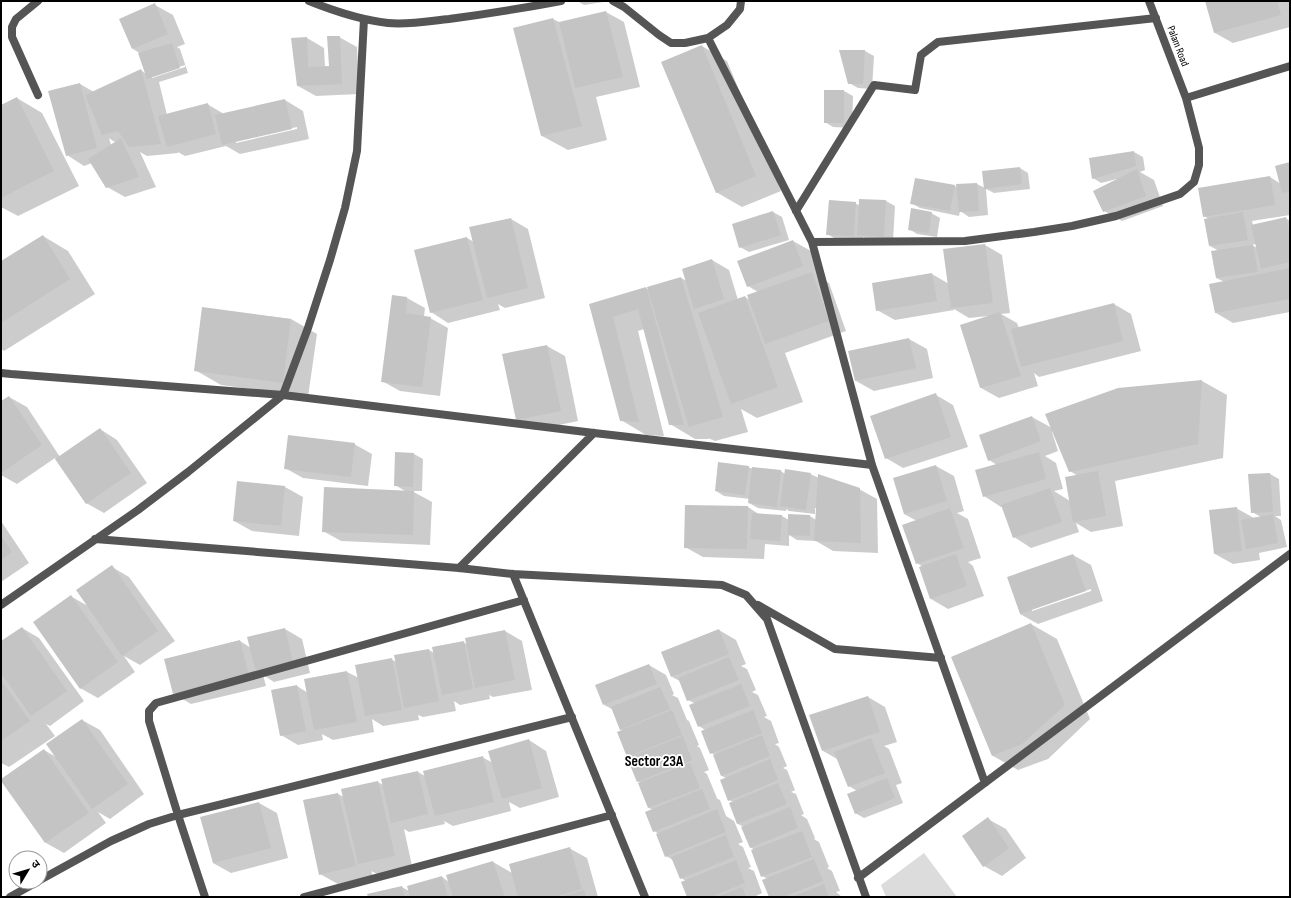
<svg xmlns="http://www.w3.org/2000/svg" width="1291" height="898" viewBox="0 0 1291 898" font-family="'Sofia Sans Condensed','Noto Sans Devanagari',sans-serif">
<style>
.green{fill:#dcdcdc}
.shadow{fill:#0003;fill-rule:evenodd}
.building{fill:#c4c4c4}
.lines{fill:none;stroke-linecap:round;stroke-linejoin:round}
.street{stroke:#555;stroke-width:8}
.labels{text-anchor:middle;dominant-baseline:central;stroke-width:3.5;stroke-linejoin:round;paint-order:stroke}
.street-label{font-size:11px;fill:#000;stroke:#fff}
.district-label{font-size:15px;font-weight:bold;fill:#000;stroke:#fff}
</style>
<rect width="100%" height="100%" fill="#fff"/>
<!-- green -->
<path class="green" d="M924,853L957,897H886L881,885Z"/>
<!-- shadow -->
<path class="shadow" d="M577,1H610L584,5Z
M1206,1H1290V27L1233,43L1215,33Z
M155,5L173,15L185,44L177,47L180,49L188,73L159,82L167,115L207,104L224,114L285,100L303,111L309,139L240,154L226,146L185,156L178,152V153L147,156L140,152L156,187L125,197L107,187L92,163L84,166L67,155L80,84L94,92L141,70L146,74L141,54L133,49ZM185,65V67L152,78V76ZM297,127V129L236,143V140ZM109,138L113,141L116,142L111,145Z
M606,12L624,22L640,87L596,97L607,140L568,150L542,136L514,28L553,19L561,23Z
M339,37L357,47L359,94L316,96L298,86L307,38L324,48L325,67H330Z
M702,46L727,61L781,191L742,207L716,192Z
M840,51H865L874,56L872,89L858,88L849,83Z
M844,91L853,96L852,128L833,127L825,122Z
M17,98L42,113L79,186L18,216L1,207V106Z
M1134,152L1143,157L1145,170L1140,172L1154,180L1163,206L1122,221L1104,211L1117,179L1101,183L1093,178L1090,159Z
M1290,163V215L1252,221L1253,225L1286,218L1290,221V312L1233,323L1216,313L1225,282L1216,278L1219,251L1210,246L1209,219L1204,216L1270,177L1281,184ZM1256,244L1257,248L1252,245Z
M1020,168L1028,173L1030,189L994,193L986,189L988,215L969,217L960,211L959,216L920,208L911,203L955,186L958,188L957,185L977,184L985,188Z
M860,200L886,201L895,206L893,241L867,239L863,237V241L836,239L827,234L855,203L860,206Z
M773,212L782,217L789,240L749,252L740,247Z
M931,213L940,218L937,237L917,234L909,229Z
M511,219L528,229L545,298L505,308L498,304L500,310L448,323L431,312L467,238L474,242Z
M43,236L68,251L95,294L4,351L1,349V262Z
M793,241L811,251L818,277L829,283L846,331L785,353L803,402L757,418L741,409L748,432L715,441L708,438L709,439H695L670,424L644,329L638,331L664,436L646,435L621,420L590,305L646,288L649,290V287L681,278L687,281L712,260L729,270L738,300L745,297L750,300L758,292L748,286Z
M985,245L1002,255L1010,313L1001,314L1017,323L1019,328L1114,304L1131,314L1141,351L1039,377L1034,373L1038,386L999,398L981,388L961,325L988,317V316L969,318L954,309V310L895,320L877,310L932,274L949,284Z
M393,296L407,298L425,308L424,317L430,318L448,328L440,396L400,391L382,381Z
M203,308L291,319L317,334L308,397L221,385L195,370Z
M909,339L927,349L933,378L874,391L856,381Z
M547,346L565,356L578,421L535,430L517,419L503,355Z
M1202,381L1227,395L1223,458L1115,481L1123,526L1091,532L1076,523L1079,532L1031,548L1014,537L1003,506L1001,507L984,496L997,465L989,460L1032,417L1052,428ZM1052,432H1053L1070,471L1078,476L1070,501L1054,491L1063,489L1056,463L1045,456L1058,451Z
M936,395L953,405L968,447L903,468L886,458Z
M9,397L27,407L60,457L100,429L117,440L147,483L104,513L86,503L55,458L17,484L1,475V402Z
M354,444L372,454L368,486L303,478L285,468Z
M414,454L423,459L422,491H412L432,502L430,545L341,541L323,531L405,491L395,485Z
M936,466L954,476L964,511L957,513L968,519L981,558L968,562L973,566L984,596L948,609L931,599L923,567L917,563V521L904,514Z
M748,467L753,469V468L781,471L785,474H810L819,478L859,489L877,499L878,553L833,551L816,541L797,540L789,535V546L765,544L764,559L703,557L685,547L748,507L760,515L782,516L789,520V515L810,516L816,520L817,508H815V514L789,511L786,509V511L758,508L749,503L750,499L724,496L716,491Z
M1270,474L1279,479L1281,516H1275L1281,520L1287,547L1259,553L1260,560L1233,564L1215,554L1236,508L1254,518L1261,517L1252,512L1249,475Z
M238,482L285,487L303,497L299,536L252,531L234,521Z
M1,521L29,563L1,582Z
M1073,555L1091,565L1103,601L1038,624L1020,614ZM1091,589V591L1032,611V609Z
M112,567L129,577L175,641L140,665L124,656L135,672L98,698L80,688L72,597L88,606Z
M1031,624L1057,639L1090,719L1048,759L1018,770L993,756L952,657Z
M22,628L39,638L84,701L50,726L46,724L55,736L9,767L1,763V643Z
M285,629L302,639L310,673L274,682L263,675L266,686L191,704L174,694L240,641L251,648Z
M719,630L736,640L746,664L741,666L747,669L756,690L752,692L758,695L767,716L764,717L771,721L779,743L775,744L779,747L787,766L783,768L787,770L795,790L791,792L796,794L804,814L801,815L807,819L815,838L814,839L819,842L829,867L827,868L832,871L840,891L836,892L842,897H770L768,879L762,876L755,850L750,847L744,827L738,824L730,803L733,802L729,800L726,778L722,776L714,756L715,755L711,753L705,730L699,726L694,703L688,700L680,681L672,677Z
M505,631L522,641L532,690L493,697L489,695L490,699L460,705L454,701L456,711L423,717L418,715L419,720L383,726L372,719L374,732L333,740L322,734L323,740L298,745L281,735L297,686L308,693L306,680L347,672L359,678L391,659L396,662L429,650L434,653L463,642L468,645Z
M649,665L666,675L674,694L672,695L678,698L687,720L689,721L699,745L697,746L700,748L709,770L704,772L707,774L717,798H716L720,800L726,816L734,821L743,842L738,844L743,847L751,867L748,868L754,871L762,893L756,896L758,897H688L686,881L681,878L673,860L666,856L659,834L654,831L653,810L649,808L641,783L637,781L631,758L628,756L623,731L620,729L612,709L604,705Z
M868,697L885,707L897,742L884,746L889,749L902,783L896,785L903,803L864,818L855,813L857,791L849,786L839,760L823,751Z
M82,720L100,730L144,794L110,819L98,812L106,823L64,853L46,843L2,780L44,750L56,757Z
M529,740L546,751L559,797L520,808L509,802L511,811L453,826L444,821L445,824L409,832L404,829L412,866L377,874L371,871L373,876L338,884L320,874L304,801L338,794L344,797L378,782L383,785L418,772L425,776L482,757L493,763Z
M259,803L277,813L288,858L231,873L213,863Z
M988,819L1006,829L1026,858L1002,876L984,866Z
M569,848L587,858L598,897H369L402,887L409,891L442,877L449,882L493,862L512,873Z"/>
<!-- building -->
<path class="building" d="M1205,1H1277L1281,15L1214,33Z
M155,3L168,34L132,49L119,19Z
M606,11L623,77L575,88L559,22Z
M553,18L582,126L541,136L513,28Z
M327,36H340L342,84L297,86L291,38L307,37L308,67L329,66Z
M172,43L180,68L147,79L138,53Z
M702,45L756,176L716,193L661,62Z
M839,50H865L863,84H848Z
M141,69L161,144L129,147L118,131L102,135L85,95Z
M80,83L97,148L66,156L48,91Z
M824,90H844V123H824Z
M17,97L54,171L1,198V105Z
M285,99L292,129L222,145L215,115Z
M208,103L216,134L167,147L158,116Z
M121,138L139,177L106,188L88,159Z
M1134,151L1136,166L1092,179L1089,158Z
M1290,162V191L1282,193L1275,166Z
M1020,167L1022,184L984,189L982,171Z
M1137,169L1146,196L1103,212L1093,191Z
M1270,176L1275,205L1203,217L1198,188Z
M915,178L955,185L950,211L910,204Z
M977,183L979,211L959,212L956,184Z
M859,199L886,200L884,237L857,235Z
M829,200L856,202L854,236L826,235Z
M911,208L932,212L929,233L908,230Z
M773,211L781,235L739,248L732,224Z
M1243,212L1248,240L1209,246L1204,219Z
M1286,217L1290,237V262L1261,269L1251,225Z
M511,218L528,288L487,298L469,227Z
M43,235L70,279L1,323V261Z
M467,237L483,300L430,313L414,250Z
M793,240L803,266L747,287L737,261Z
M985,244L993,303L951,308L943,249Z
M1253,245L1258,272L1216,278L1211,251Z
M712,259L724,299L694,309L682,269Z
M1290,268V299L1215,313L1209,284Z
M812,272L829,321L765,344L747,295Z
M932,273L937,301L876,311L872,283Z
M681,277L723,417L689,427L647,287Z
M646,287L684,425H669L638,309L613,317L639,422L620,421L589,304Z
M392,295L407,297L406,313L431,317L422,387L381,382Z
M745,296L778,387L731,404L698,313Z
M1114,303L1123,341L1021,367L1011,329Z
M202,307L291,319L283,383L194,371Z
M1000,312L1021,376L980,388L960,325Z
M909,338L916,368L855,381L848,351Z
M547,345L561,411L516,420L502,354Z
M1202,380L1198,444L1069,472L1045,414L1118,388Z
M936,393L951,437L885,459L870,416Z
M9,396L42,445L1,473V401Z
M1032,416L1041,441L988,461L979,435Z
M100,428L131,473L86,504L55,459Z
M288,435L355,443L351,477L284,469Z
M395,452L414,453L413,487L394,486Z
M1039,452L1046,479L983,497L975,470Z
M718,462L749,466L745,495L715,491Z
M936,465L947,501L904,514L893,478Z
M752,467L781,470L777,507L748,503Z
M785,469L811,473L806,510L780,506Z
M1098,471L1106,516L1073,522L1065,477Z
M1270,473L1273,512L1251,513L1248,474Z
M818,474L860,488L861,543L814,541Z
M237,481L285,486L281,526L233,521Z
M324,487L414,491L413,535L322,532Z
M1050,488L1062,522L1013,538L1001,505Z
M685,505L748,506L747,549L684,548Z
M1237,507L1242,551L1214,554L1209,510Z
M950,508L964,548L916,564L902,525Z
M752,513L782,515L780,541L750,539Z
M788,514L810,515V536L788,535Z
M1273,514L1278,543L1246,549L1241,520Z
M1,536L12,552L1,560Z
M956,554L967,586L930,599L919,567Z
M1073,554L1086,591L1020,614L1007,577Z
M112,565L158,631L122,656L76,590Z
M71,595L118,662L80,689L33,622Z
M1031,623L1065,705L1022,744L992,756L951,657Z
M22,627L67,691L31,716L1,673V641Z
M285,628L293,663L256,672L247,637Z
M719,629L729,654L671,677L661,652Z
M505,630L515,680L475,688L465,638Z
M240,640L249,676L173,694L164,659Z
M464,641L473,689L442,695L432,647Z
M429,649L439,701L404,708L394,655Z
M729,657L739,680L687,701L678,678Z
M392,658L402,710L365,716L355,665Z
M649,664L657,684L603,705L595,685Z
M347,671L357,722L314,730L304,679Z
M1,680L30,721L1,741Z
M741,684L750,706L698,727L689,705Z
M297,685L306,731L280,736L271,690Z
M660,687L670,709L620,730L611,707Z
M868,696L880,732L822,751L809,715Z
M672,710L682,735L627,757L617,732Z
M753,710L762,733L710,754L701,731Z
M82,719L128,784L92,809L46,744Z
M762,735L770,756L721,776L713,755Z
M683,736L692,760L637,782L627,758Z
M871,738L885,773L848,787L834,752Z
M529,739L542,788L502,799L488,751Z
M44,749L89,813L45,843L1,781V779Z
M483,756L494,802L435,816L423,771Z
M770,759L778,780L728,801L720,780Z
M690,763L700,788L648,808L638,783Z
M418,771L428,814L391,823L381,779Z
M887,778L895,798L855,814L847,794Z
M378,781L395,856L358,864L341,789Z
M778,783L787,804L737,824L729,803Z
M702,789L710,809L653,832L645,812Z
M338,793L356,866L319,875L303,800Z
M259,802L271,848L213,863L200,817Z
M790,807L798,828L750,848L741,827Z
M717,809L726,832L665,857L656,834Z
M988,817L1009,848L983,867L962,836Z
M802,831L812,857L761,877L751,850Z
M726,835L734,857L680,879L671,857Z
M570,847L582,889L555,897H518L509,864Z
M814,859L823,881L783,897H769L762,880Z
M736,860L745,883L711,897H687L681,882Z
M493,861L505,897H453L446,875Z
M442,876L448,897H410L407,886Z
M824,884L829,897H792Z
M402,886L405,897H368L367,894Z
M742,887L746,897H717Z
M584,890L586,897H560Z"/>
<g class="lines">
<!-- street -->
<path class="street" d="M38,1L16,19L12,27V37L38,95
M309,1C334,11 361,20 388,23C408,25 430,21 449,19C487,14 524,8 561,1
M613,1L624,7L659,35L671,43H685L708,38L727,25L740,9L741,1
M708,38L812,242L872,465L985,783
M1186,98L1290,66
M796,211L874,85L915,90L921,55L938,42L1156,18
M812,242L965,241L1034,232L1072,226L1116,216L1180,194L1194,182L1199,165V148L1186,98L1149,1
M1,373L11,374L283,395L594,433L872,465
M95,539L459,568L513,574L722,585L746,595L767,619L866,897
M459,568L594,433
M513,574L645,897
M1,605L138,510L188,472L283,395L308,328L330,260L345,208L357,151L364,19
M758,605L835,649L941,658
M858,878L1290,554
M40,880L111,841L149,824L178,815L572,717
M10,897L37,882
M205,897L178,815L149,721V711L156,703L524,600
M304,897L612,815"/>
</g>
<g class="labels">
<!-- street labels -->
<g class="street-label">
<text transform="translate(1178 46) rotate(69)">Palam Road</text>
</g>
<!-- district labels -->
<g class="district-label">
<text x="654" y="761">Sector 23A</text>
</g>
</g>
<!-- border -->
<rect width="1291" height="898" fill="none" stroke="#000000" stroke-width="4"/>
<!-- north arrow -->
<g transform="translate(28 870) rotate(52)"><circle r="19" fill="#ffffff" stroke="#999999"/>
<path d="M0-3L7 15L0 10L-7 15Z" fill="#000000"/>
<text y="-6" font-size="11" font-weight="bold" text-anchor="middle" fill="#000000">उ</text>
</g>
</svg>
